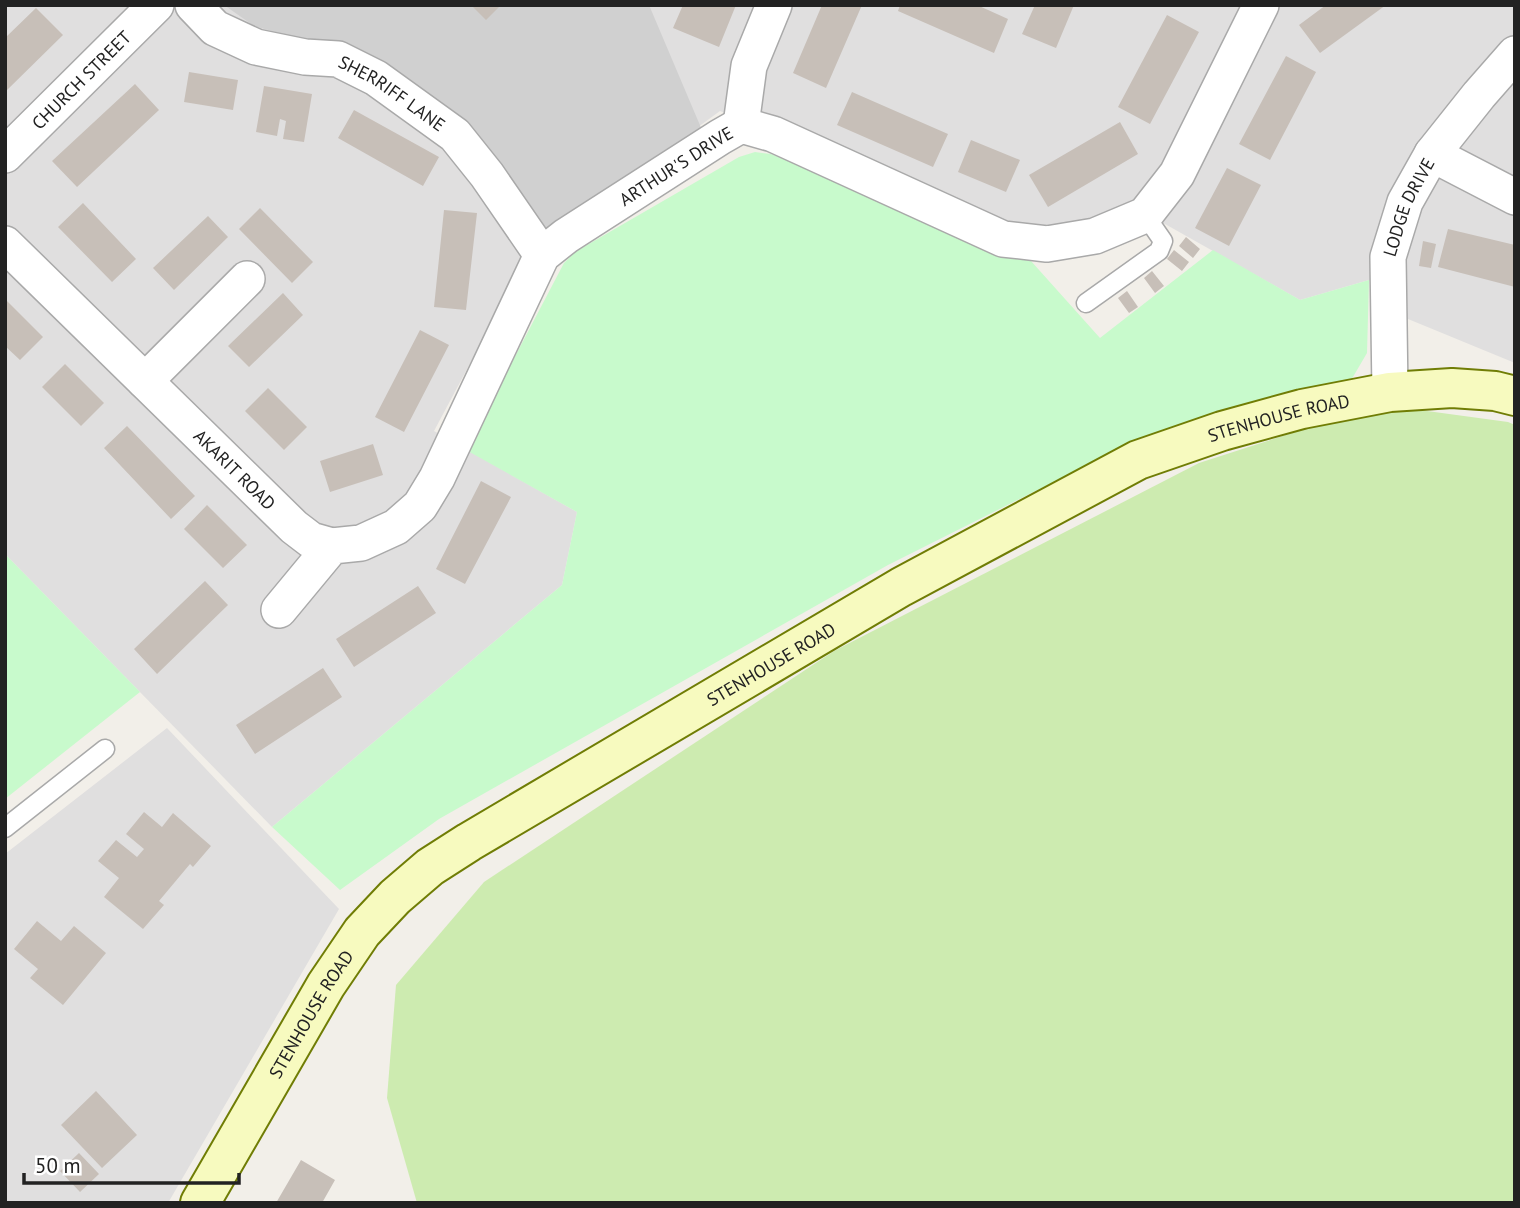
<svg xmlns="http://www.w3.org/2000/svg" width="1520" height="1208" viewBox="0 0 1520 1208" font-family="'PT Sans',sans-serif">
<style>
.residential{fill:#e0dfdf}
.religious{fill:#d0d0d0}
.grass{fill:#cdebb0}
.park{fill:#c8facc}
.building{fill:#c7bfb8}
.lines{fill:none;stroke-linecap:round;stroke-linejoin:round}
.lane-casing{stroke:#a9a9a9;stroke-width:21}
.street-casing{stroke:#a9a9a9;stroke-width:38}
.secondary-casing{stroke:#707d05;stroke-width:42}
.lane{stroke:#fff;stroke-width:18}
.street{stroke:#fff;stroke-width:35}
.secondary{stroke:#f7fabf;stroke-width:38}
.labels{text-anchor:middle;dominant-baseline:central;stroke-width:5;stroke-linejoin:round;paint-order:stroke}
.street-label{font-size:18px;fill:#222;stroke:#fff}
</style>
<rect width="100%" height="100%" fill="#f2efe9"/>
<!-- residential -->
<path class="residential" d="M5,5H1515V363L1408,319L1369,280L1300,300L1133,206L1073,226L1001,228L720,111L531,249L434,431L577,512L562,585L272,827L5,554Z
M167,728L339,909L168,1203H5V854Z"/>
<!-- religious -->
<path class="religious" d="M224,5H649L702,130L550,235L494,155L367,58L254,26Z"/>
<!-- grass -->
<path class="grass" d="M1405,408L1508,422L1515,425V1203H417L387,1098L396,985L484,882L834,651L1199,463L1329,421Z"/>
<!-- park -->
<path class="park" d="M755,152L771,154L1031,261L1100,338L1213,250L1300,300L1369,280L1367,353L1350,382L1133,442L888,565L439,819L340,890L272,827L562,585L577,512L466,450L564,263L575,252L739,157Z
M5,554L140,692L5,799Z"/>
<!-- building -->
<path class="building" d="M471,5H501L486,20Z
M683,5H736L719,47L673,28Z
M822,5H862L826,88L793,73Z
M900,5H977L1008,19L994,53L898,11Z
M1035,5H1074L1056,48L1022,34Z
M1326,5H1386L1320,53L1299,25Z
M36,8L63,35L5,92V38Z
M1167,15L1199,32L1150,124L1118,107Z
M1286,56L1316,72L1270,160L1239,144Z
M189,72L238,80L233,110L184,102Z
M135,84L159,110L77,187L52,161Z
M264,86L312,94L304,142L283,139L286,121L280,119L277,136L256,132Z
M852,92L948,134L933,167L837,125Z
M354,110L439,157L423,186L338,138Z
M1120,122L1138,154L1048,207L1029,175Z
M971,140L1020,160L1006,192L958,172Z
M1227,168L1261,185L1229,246L1195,228Z
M83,203L136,259L112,282L58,227Z
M260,208L313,262L292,283L239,229Z
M444,210L477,213L466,310L434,307Z
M208,216L228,237L174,290L153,268Z
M1448,229L1515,245V287L1438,267Z
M1186,237L1200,249L1193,258L1179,246Z
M1423,241L1436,244L1431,268L1419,266Z
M1174,250L1189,262L1182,271L1167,259Z
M1152,271L1164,286L1155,293L1144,278Z
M1127,291L1138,307L1129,313L1118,298Z
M283,293L303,315L249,367L228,346Z
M5,299L43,337L20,360L5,346Z
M420,330L449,345L404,432L375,417Z
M65,364L104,403L81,426L42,387Z
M268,388L307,427L284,450L245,411Z
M127,426L195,496L171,519L104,448Z
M373,444L383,475L330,492L320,461Z
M481,481L511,497L465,584L436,569Z
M207,505L247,545L223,568L184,529Z
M205,581L228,605L157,674L134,649Z
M418,586L436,613L354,667L336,639Z
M323,668L342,697L255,754L236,725Z
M144,812L162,827L173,813L211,846L193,867L190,864L159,901L164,905L143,929L104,897L119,878L98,861L116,840L137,857L144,849L126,834Z
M37,921L61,941L74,926L106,953L63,1005L30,978L38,969L14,949Z
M96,1091L137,1135L102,1168L61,1125Z
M79,1153L99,1174L80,1192L60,1171Z
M301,1160L335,1180L322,1203H276Z"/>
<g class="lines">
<!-- lane casing -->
<g class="lane-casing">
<path id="lane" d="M1086,303L1159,251L1163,241L1145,215
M5,828L105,749"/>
</g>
<!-- street casing -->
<g class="street-casing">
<g id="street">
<path id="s1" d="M193,5L215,28L256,47L305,57L338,59L376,78L455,135L487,175L542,255"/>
<path d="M741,125L749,66L774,5"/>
<path d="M1432,154L1515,197"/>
<path id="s2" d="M5,155L156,5"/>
<path id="s3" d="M5,244L294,527L311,540L332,546"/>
<path d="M145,381L247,279"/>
<path id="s4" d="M1390,392L1388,257L1405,202L1432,154L1479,95L1515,54"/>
<path id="s5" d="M279,610L332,546L361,543L396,527L420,506L437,478L542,255L566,236L720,137L741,125L773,134L1003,239L1047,244L1095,236L1145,215L1177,174L1261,5"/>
</g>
</g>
<!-- secondary casing -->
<g class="secondary-casing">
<g id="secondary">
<path id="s6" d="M200,1203L326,985L362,932L395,897L430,867L469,842L901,587L1138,460L1222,431L1302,409L1390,392L1452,388L1495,391L1515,396"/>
</g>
</g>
<!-- lane -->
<use href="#lane" class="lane"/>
<!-- street -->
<use href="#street" class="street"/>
<!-- secondary -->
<use href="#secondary" class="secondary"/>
</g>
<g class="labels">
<!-- street labels -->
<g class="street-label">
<text stroke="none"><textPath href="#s2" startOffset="107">CHURCH STREET</textPath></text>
<text stroke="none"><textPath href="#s1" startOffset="224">SHERRIFF LANE</textPath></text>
<text stroke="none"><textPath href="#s5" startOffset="623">ARTHUR'S DRIVE</textPath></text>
<text stroke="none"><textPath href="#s4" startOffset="189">LODGE DRIVE</textPath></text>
<text stroke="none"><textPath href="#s6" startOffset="1374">STENHOUSE ROAD</textPath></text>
<text stroke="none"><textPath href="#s3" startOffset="322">AKARIT ROAD</textPath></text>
<text stroke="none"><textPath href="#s6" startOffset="807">STENHOUSE ROAD</textPath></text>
<text stroke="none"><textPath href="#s6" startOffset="219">STENHOUSE ROAD</textPath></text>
</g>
</g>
<!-- border -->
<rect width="1520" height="1208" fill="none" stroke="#222222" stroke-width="14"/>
<!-- scale -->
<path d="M24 1173v10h215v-10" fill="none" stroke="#222222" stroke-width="3.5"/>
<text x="35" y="1173" font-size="21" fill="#222222" stroke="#ffffff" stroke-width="5" paint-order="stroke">50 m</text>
</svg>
